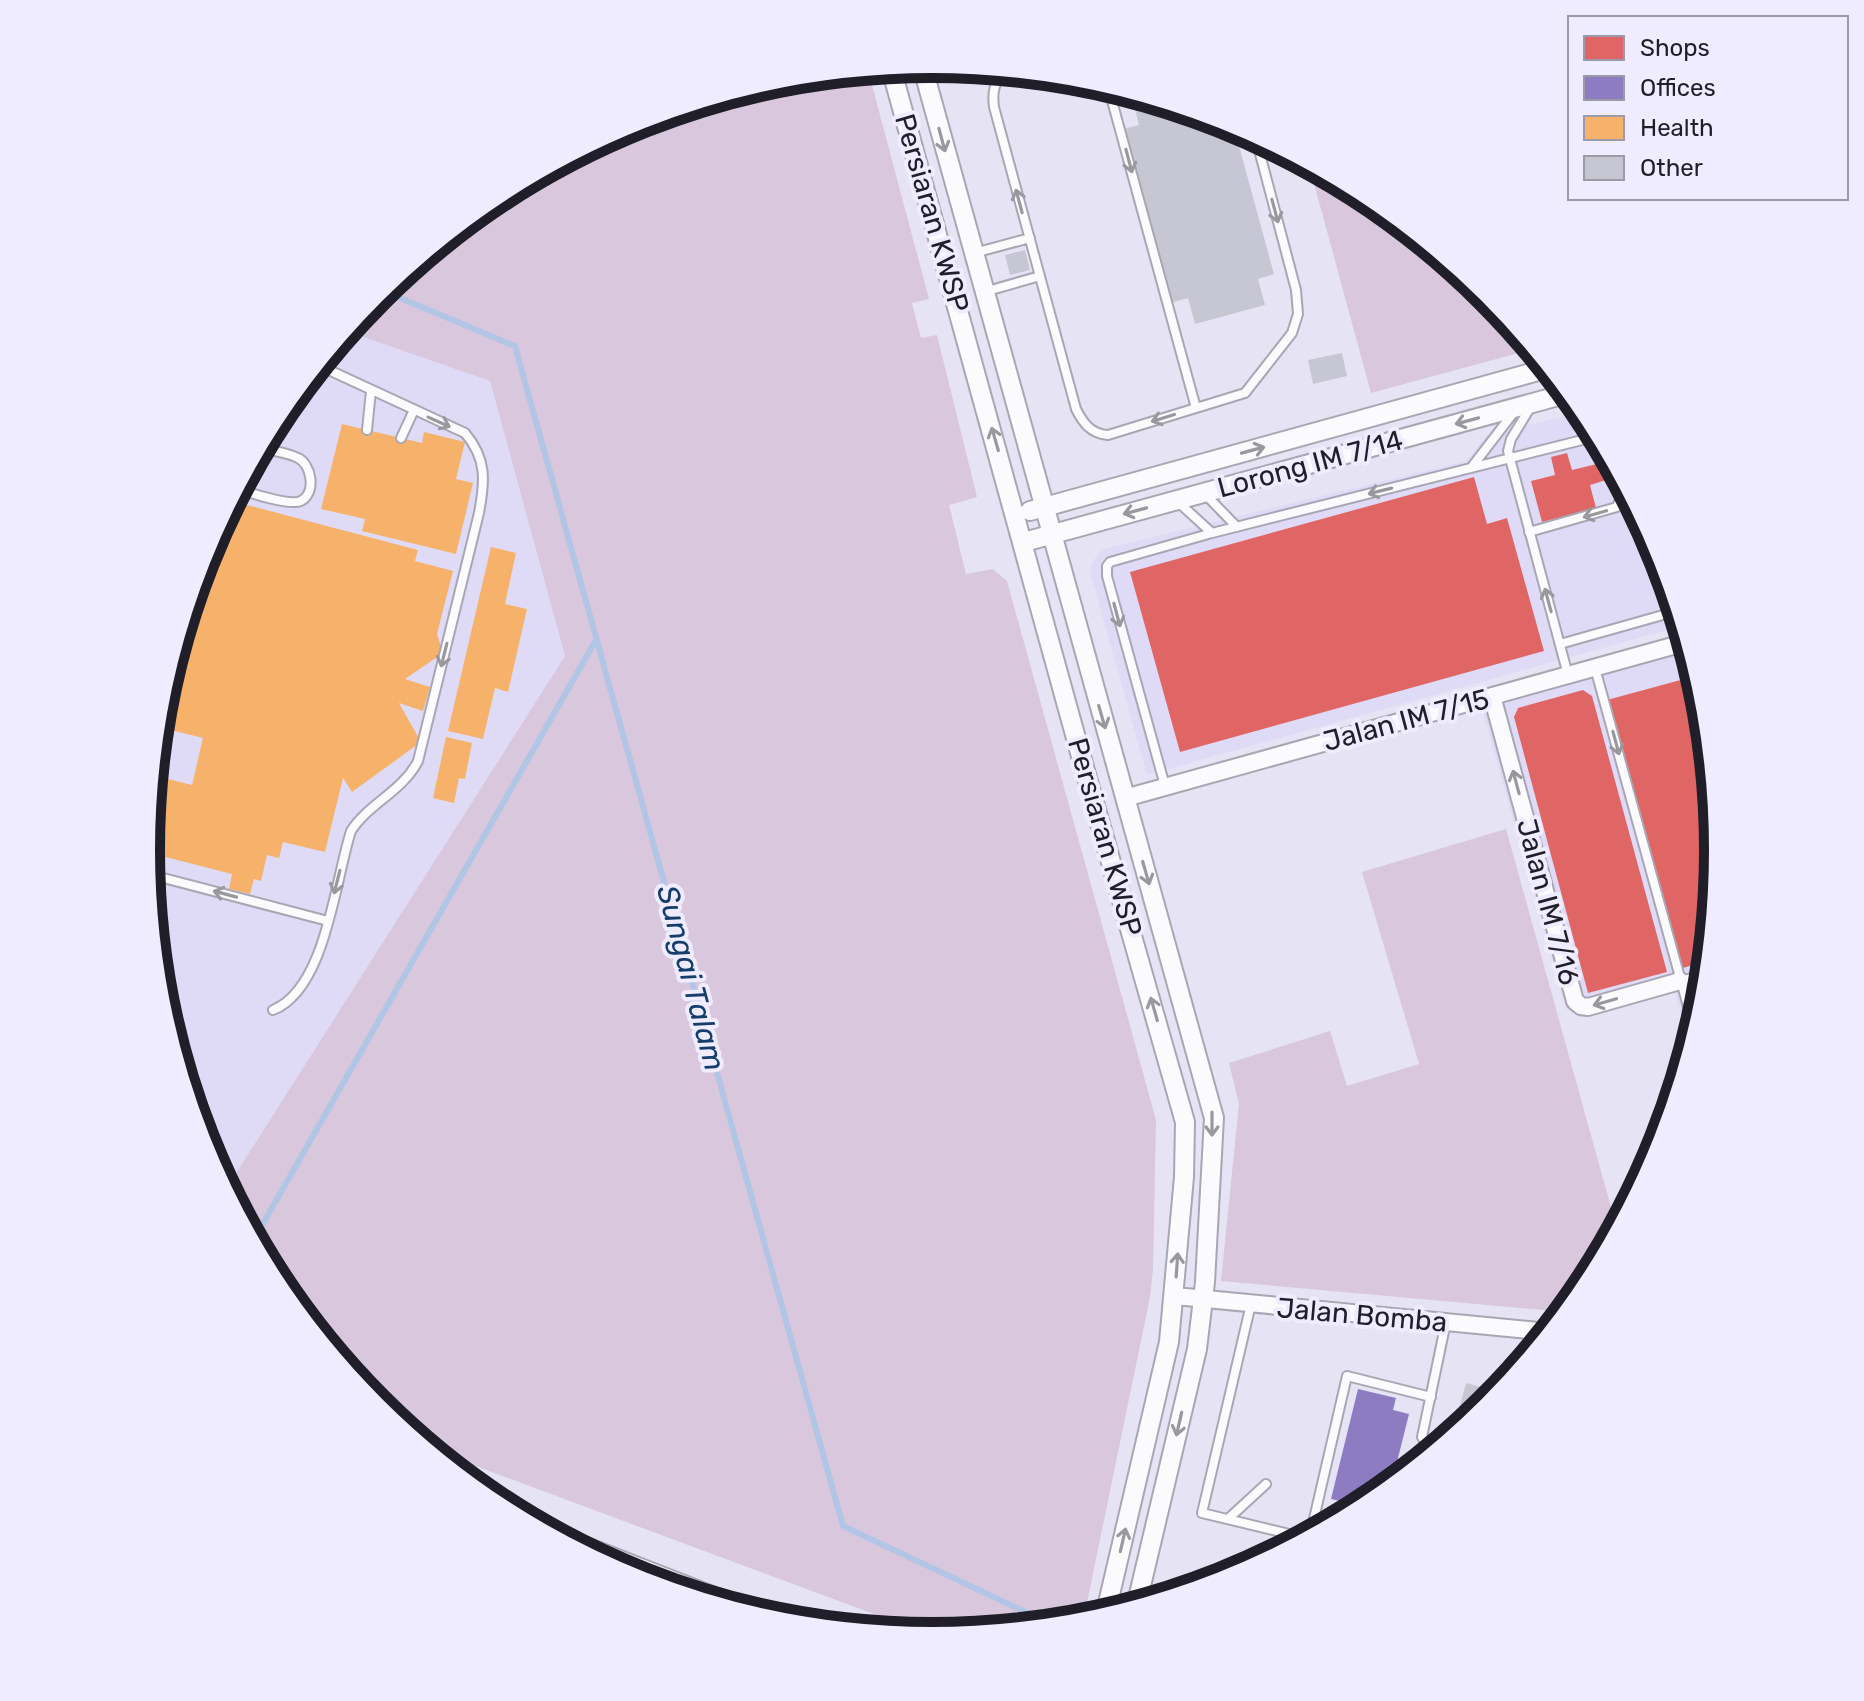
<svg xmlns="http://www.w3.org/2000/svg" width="1864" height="1701" viewBox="0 0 1864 1701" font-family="Rubik,sans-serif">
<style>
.built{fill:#dfdbf7}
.green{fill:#d8c7dd}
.shops{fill:#e06666}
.offices{fill:#8e7cc3}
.health{fill:#f6b26b}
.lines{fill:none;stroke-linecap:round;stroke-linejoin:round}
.stream{stroke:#b2c5e5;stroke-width:6}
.building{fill:#c7c7d4}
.service-casing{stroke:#a8a6b3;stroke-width:12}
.minor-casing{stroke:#a8a6b3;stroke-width:20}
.tertiary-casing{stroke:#a8a6b3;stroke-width:22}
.secondary-casing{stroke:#a8a6b3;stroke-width:26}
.service{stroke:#fbfbfd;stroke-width:8}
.minor{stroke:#fbfbfd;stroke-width:16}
.tertiary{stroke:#fbfbfd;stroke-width:18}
.secondary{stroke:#f3f1f7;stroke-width:22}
.oneway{stroke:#98989e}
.labels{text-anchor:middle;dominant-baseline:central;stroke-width:8;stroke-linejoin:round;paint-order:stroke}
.street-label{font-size:28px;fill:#1f1e29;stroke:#eeecfe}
.water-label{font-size:30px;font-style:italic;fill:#153d6c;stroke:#eeecfe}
.rim{fill:none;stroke:#1f1e29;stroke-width:10}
</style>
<rect width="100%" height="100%" fill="#e6e4f4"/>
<!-- built -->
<path class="built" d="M346,331L490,381L565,656L226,1189L205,1151L161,1003L146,850L161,697L206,549L278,413Z
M1584,411L1659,550L1682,626L1147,775L1090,572L1092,562L1103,549L1466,461L1486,436Z
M1689,651L1703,698L1718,851L1703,1004L1690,1047L1675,992L1580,1018L1566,1009L1482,709Z"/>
<!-- green -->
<path class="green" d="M868,70L929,299L912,303L921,338L937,335L977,497L949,505L966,574L993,569L1007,581L1156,1120L1153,1269L1150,1297L1083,1622L936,1637L427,1448L376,1406L278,1287L226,1189L565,656L490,381L346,331L376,294L495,196L631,124L779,79Z
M1309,165L1369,197L1488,295L1533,349L1371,393Z
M1506,829L1617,1229L1586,1288L1566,1312L1221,1281L1239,1104L1229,1063L1330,1031L1347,1086L1419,1064L1362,872Z"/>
<!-- shops -->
<path class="shops" d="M1567,453L1572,470L1601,463L1606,480L1590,485L1596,508L1571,515L1574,524L1560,527L1558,518L1542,522L1531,481L1555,475L1551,457Z
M1474,477L1487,524L1507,518L1544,651L1180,752L1130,572Z
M1688,678L1709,755L1718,851L1708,961L1679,969L1607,700Z
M1583,690L1592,696L1667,972L1588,993L1514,717L1518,708Z
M1706,979L1703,1004L1701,1011L1694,982Z"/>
<!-- offices -->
<path class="offices" d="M1358,1389L1396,1398L1393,1410L1409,1414L1393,1478L1400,1479L1369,1505L1344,1518L1348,1503L1331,1499Z"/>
<!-- health -->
<path class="health" d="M342,424L422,443L424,432L465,442L456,479L473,483L456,554L362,531L365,519L321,509Z
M232,501L418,550L415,561L453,571L437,634L443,653L405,679L430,687L423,711L399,703L421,742L352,792L343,778L325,852L283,842L279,858L267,855L261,881L254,879L250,894L229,889L232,874L146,852V850L160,777L192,785L203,738L167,729L181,669L170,667L191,597L196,599L212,538Z
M491,547L516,553L505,604L527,609L508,692L495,688L483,739L448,731Z
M446,737L472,743L465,779L459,778L454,803L433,798Z"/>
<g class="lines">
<!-- stream -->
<path class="stream" d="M381,290L515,346L843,1526L1053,1625
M253,1241L596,640"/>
</g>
<!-- building -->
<path class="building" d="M1154,100L1233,124L1274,274L1258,279L1265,305L1195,324L1188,298L1170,303L1123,129L1139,125L1134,105Z
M1025,250L1030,270L1010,275L1005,255Z
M1342,353L1347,376L1313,384L1308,360Z
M1466,1383L1500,1392L1488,1407L1464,1427L1455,1424Z"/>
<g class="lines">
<!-- service casing -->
<g class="service-casing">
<path id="service" d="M1006,71C994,81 992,92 994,107L1076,409C1083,423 1091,434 1108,435L1245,393L1292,333L1298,314L1296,290L1255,135
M1108,86L1196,408
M974,253L1030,238
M984,292L1040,276
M1530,408L1511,439L1508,451L1568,675
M367,430L371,391
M401,438L414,410
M1471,468L1514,412
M238,488C249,493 290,506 301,501C317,492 311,464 298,458C286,452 272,451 260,448
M1204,493L1237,527
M1177,501L1212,533
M1529,532L1617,507L1621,497L1613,465
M1560,644L1670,613L1676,606
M1595,668L1695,1032
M1165,786L1107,576V566L1110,562L1212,533L1598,436
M148,874L328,921
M1680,981L1706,974
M273,1010C326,989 335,880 351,831C368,804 403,791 418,761L479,513C485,481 487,459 465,433L318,365
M169,1031L179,1043L178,1062
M1251,1304L1202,1513L1306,1538
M1436,1449L1429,1448L1422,1437L1446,1322
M1228,1519L1266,1484
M1310,1536L1347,1376L1431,1397"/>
</g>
<!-- minor casing -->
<g class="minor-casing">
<path id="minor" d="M1492,696L1575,1001L1581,1006L1588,1007L1680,981
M1125,798L1687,642
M1175,1296L1549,1332"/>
</g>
<!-- tertiary casing -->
<g class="tertiary-casing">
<path id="tertiary" d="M922,65L1214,1118L1205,1282L1197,1349L1136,1607
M891,68L1087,778L1185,1122L1184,1177L1169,1342L1105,1616
M1030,511L1549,368
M1024,542L1569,393"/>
</g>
<!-- secondary casing -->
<g class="secondary-casing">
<path id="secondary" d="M558,1538L753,1614"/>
</g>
<!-- service -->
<use href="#service" class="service"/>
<!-- minor -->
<use href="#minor" class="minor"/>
<!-- tertiary -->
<use href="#tertiary" class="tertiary"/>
<!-- secondary -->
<use href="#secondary" class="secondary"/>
</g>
<!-- one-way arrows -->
<defs><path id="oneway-shaft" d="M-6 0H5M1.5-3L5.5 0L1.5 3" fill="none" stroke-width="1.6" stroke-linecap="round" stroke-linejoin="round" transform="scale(2)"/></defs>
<g class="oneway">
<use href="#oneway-shaft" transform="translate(942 140) rotate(75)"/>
<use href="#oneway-shaft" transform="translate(1129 161) rotate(75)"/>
<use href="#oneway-shaft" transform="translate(1019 201) rotate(-105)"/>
<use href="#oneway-shaft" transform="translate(1275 211) rotate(75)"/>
<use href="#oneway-shaft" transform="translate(1163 418) rotate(163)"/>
<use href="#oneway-shaft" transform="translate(1467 421) rotate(165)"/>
<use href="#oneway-shaft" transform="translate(439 422) rotate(24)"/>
<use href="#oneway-shaft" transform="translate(995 439) rotate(-106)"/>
<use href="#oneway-shaft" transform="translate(1253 450) rotate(-15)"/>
<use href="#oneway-shaft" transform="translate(1380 491) rotate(166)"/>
<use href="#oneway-shaft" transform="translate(1135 511) rotate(165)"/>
<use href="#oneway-shaft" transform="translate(1595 514) rotate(164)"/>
<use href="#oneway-shaft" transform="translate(1548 600) rotate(-105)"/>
<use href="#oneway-shaft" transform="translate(1117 615) rotate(75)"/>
<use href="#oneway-shaft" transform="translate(444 655) rotate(104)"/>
<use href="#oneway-shaft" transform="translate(1102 717) rotate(74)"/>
<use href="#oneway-shaft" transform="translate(1616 743) rotate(75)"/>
<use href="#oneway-shaft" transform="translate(1516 782) rotate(-105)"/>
<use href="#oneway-shaft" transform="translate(1146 873) rotate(74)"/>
<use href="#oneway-shaft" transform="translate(337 882) rotate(104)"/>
<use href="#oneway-shaft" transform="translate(225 894) rotate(-165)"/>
<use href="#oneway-shaft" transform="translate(1605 1002) rotate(164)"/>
<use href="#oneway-shaft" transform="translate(1154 1009) rotate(-106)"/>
<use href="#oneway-shaft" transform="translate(1212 1124) rotate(90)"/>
<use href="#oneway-shaft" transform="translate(1177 1265) rotate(-86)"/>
<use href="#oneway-shaft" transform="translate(1179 1424) rotate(103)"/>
<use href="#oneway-shaft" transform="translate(1123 1540) rotate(-77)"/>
</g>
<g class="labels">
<!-- street labels -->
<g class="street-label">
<text transform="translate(932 213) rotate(74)">Persiaran KWSP</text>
<text transform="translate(1310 464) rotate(-15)">Lorong IM 7/14</text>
<text transform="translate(1406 720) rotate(-15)">Jalan IM 7/15</text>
<text transform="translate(1105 837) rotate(74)">Persiaran KWSP</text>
<text transform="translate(1548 902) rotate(75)">Jalan IM 7/16</text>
<text transform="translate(1362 1315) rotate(5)">Jalan Bomba</text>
</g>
<!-- water labels -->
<g class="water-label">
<text transform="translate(691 978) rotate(75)">Sungai Talam</text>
</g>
</g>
<!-- crop -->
<path d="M0 0H1864V1701H0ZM160 850a772 772 0 1 1 1544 0a772 772 0 1 1-1544 0Z" fill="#eeecfe" fill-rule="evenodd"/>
<path class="rim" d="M160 850a772 772 0 1 1 1544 0a772 772 0 1 1-1544 0Z"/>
<!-- legend -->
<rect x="1568" y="16" width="280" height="184" fill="#eeecfe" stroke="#9b9aa9" stroke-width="2"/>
<rect x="1584" y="36" width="40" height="24" fill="#e06666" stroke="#9b9aa9" stroke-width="2"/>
<text x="1640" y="56" font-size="24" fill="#1f1e29">Shops</text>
<rect x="1584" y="76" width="40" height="24" fill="#8e7cc3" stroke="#9b9aa9" stroke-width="2"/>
<text x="1640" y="96" font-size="24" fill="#1f1e29">Offices</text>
<rect x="1584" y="116" width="40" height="24" fill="#f6b26b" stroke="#9b9aa9" stroke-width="2"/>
<text x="1640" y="136" font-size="24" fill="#1f1e29">Health</text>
<rect x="1584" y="156" width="40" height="24" fill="#c7c7d4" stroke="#9b9aa9" stroke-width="2"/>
<text x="1640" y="176" font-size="24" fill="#1f1e29">Other</text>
</svg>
